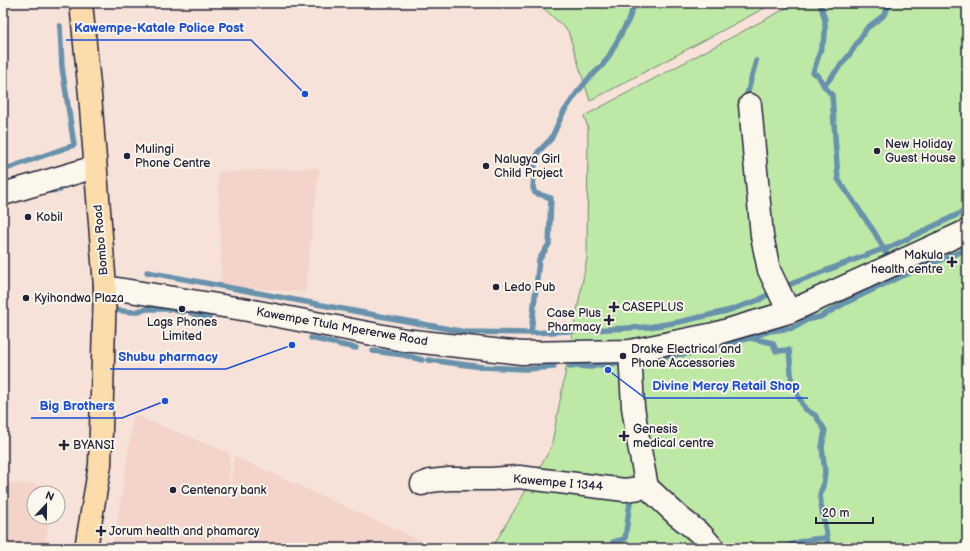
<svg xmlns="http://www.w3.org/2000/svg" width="970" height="551" viewBox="0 0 970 551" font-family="'Balsamiq Sans',sans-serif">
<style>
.built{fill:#f3d3ca}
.green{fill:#bee8a5;stroke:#708570}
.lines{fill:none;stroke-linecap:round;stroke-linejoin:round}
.stream{stroke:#6792ac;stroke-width:5.5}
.minor-casing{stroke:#22223b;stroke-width:25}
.major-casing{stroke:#22223b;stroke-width:25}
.minor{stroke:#fbf7ec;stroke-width:22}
.major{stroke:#fddcac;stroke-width:22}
.poi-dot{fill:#22223b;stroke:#fbf7ec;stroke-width:1.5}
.labels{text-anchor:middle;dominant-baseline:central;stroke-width:4;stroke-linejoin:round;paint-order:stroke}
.poi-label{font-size:12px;fill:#22223b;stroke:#fbf7ec;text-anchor:start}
.street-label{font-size:12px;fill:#22223b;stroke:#fbf7ec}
.leader{fill:none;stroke:#1d4ed8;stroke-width:1.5}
.callout-dot{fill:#1d4ed8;stroke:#fbf7ec;stroke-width:1.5}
.callout-label{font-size:13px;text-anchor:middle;font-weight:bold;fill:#1d4ed8;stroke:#fbf7ec;stroke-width:4;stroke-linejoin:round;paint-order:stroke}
</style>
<rect width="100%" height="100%" fill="#f6e2d8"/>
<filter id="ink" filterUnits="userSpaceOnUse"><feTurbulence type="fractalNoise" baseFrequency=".025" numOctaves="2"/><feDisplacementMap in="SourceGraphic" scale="8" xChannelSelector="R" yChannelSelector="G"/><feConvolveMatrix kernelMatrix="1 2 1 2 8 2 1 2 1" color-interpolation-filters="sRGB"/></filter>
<g filter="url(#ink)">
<!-- built -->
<path class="built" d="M319,168L305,292L222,286L218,172Z
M134,415L230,453L229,497L234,456L436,548H113Z
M3,483L53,485L52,493H34V517H49L45,548H3Z"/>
<!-- green -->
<path class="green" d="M538,3H774L590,101L568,31Z
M796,3H967V548H492L551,448L587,258L588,128L584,116Z"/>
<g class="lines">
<!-- stream -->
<path class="stream" d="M820,3L825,20V36L813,73L818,75L824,86L832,95L838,179L875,233L888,257
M824,86L850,54L867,28L883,16L891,3
M746,101V98L756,61
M3,170L74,145L62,67L60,26
M48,191L60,190
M147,272L465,332L531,333L649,327L679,322L727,311L759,300L775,290
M783,287L880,250H884L967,210
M175,310L183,312
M112,312V310L133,312L147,309H169
M191,313L209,318
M531,333L539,260L549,244L551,198L535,193L533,188L535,163L538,152L551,139L563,113L576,94L589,78L601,67L608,58L628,21L635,3
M311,338L333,343
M750,338L773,343L776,351L789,350L792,384L805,409L815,415L825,430L822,447L825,472L823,486L820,494L821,505L829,548
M337,344L356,348
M373,351L404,355L422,360
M666,356L700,352L749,338L770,331L793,328L799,325L806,320L820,317L845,303L895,279L967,249
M428,360L433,361
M437,361L482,367L526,369L554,367
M637,362L636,360L650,359L657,357
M570,367L577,366L591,367L598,365L623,363L624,366
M610,548L613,542L625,539L631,495
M785,548C798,540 812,539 827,538"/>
<!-- minor casing -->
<g class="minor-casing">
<path id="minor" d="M750,105L762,236L769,270L789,312
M3,194L95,167
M105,287L248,310L404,340L522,353L630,351L714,334L789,312L967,231
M630,351L633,407L639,445L647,487L678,516L702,535L713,548
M422,484L430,481L449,479H491L519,477L625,490L647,487"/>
</g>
<!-- major casing -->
<g class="major-casing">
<path id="major" d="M81,3L90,95L105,287L100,465L86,548"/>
</g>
<!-- minor -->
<use href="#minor" class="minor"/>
<!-- major -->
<use href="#major" class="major"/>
</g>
</g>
<!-- markers -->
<g class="poi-dot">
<circle cx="877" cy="151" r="4"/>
<circle cx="127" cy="156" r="4"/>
<circle cx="486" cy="166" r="4"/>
<circle cx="28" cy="217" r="4"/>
<path d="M950 256h4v4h4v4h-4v4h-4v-4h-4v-4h4z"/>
<circle cx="496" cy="287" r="4"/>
<circle cx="26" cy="298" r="4"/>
<path d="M612 301h4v4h4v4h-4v4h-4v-4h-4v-4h4z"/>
<circle cx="182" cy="309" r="4"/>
<path d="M607 314h4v4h4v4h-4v4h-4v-4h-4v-4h4z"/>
<circle cx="623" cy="356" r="4"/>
<path d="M622 430h4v4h4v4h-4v4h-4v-4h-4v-4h4z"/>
<path d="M62 439h4v4h4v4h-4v4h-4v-4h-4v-4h4z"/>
<circle cx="173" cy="490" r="4"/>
<path d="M99 525h4v4h4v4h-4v4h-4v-4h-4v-4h4z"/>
</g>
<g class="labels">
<!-- poi labels -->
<g class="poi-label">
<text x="885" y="144">New Holiday<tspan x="885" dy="14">Guest House</tspan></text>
<text x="135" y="149">Mulingi<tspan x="135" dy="14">Phone Centre</tspan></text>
<text x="494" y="159">Nalugya Girl<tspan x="494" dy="14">Child Project</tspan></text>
<text x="36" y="217">Kobil</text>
<text x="943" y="255" text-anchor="end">Makula<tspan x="943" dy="14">health centre</tspan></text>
<text x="504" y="287">Ledo Pub</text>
<text x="34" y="298">Kyihondwa Plaza</text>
<text x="622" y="307">CASEPLUS</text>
<text x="601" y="313" text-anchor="end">Case Plus<tspan x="601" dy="14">Pharmacy</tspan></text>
<text x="182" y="322" text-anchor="middle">Lags Phones<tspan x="182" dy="14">Limited</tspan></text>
<text x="631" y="349">Drake Electrical and<tspan x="631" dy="14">Phone Accessories</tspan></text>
<text x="633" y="429">Genesis<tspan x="633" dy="14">medical centre</tspan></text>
<text x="73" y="445">BYANSI</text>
<text x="181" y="490">Centenary bank</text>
<text x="109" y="531">Jorum health and phamarcy</text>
</g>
<!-- street labels -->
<g class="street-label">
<text transform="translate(101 240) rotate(-95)">Bombo Road</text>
<text transform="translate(342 327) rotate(10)">Kawempe Ttula Mpererwe Road</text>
<text transform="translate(558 483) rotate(5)">Kawempe I 1344</text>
</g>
</g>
<!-- callouts -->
<path class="leader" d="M305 94L251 40H66M292 345L226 369H110M608 370L645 398H808M165 401L122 418H31"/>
<g class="callout-dot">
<circle cx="305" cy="94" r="4"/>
<circle cx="292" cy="345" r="4"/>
<circle cx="608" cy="370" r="4"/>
<circle cx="165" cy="401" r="4"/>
</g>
<g class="callout-label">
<text x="159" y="32">Kawempe-Katale Police Post</text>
<text x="168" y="361">Shubu pharmacy</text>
<text x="726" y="390">Divine Mercy Retail Shop</text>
<text x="77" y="410">Big Brothers</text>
</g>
<!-- margin -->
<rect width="970" height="551" fill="none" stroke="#fbf7ec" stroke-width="16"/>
<rect x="8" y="8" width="954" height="535" fill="none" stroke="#22223b" stroke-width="1.5" filter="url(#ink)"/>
<!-- north arrow -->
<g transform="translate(46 505) rotate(22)"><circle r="19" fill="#fbf7ec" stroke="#a4a2a5"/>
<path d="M0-3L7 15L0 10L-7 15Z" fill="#22223b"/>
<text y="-6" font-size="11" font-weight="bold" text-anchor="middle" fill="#22223b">N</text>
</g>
<!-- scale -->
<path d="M816 517v6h57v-6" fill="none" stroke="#22223b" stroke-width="2"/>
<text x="822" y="517" font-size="12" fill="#22223b" stroke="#fbf7ec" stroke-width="3" paint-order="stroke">20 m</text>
</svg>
